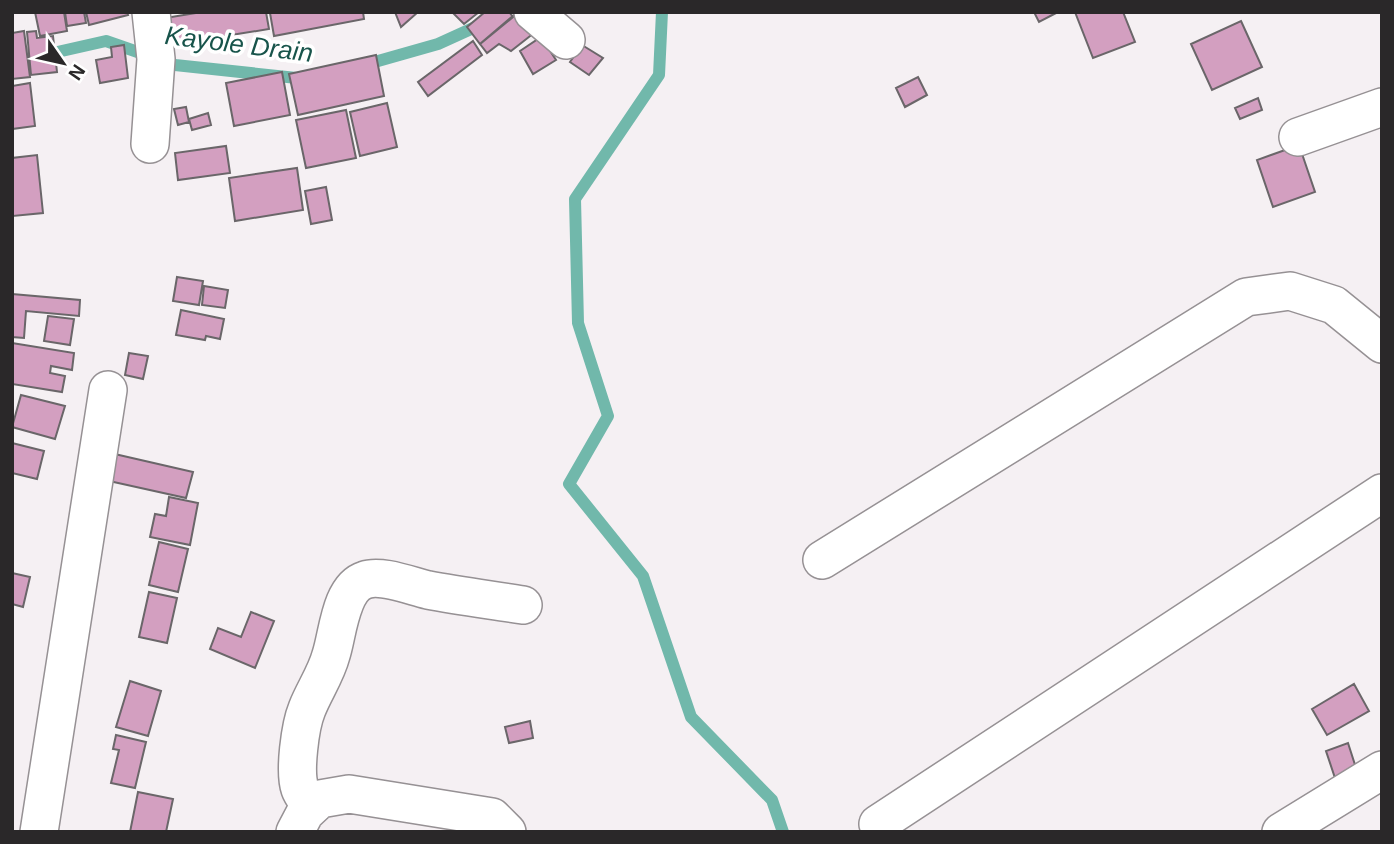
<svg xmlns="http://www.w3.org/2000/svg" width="1394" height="844" viewBox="0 0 1394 844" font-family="Arial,sans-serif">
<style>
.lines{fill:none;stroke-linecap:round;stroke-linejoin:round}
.stream{stroke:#71b8ab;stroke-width:12}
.building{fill:#d39fc0;stroke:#6a6669;stroke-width:2}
.minor-casing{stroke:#969194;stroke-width:40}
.minor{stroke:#fff;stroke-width:37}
.labels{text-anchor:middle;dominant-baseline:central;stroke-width:7;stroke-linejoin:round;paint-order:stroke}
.water-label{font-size:26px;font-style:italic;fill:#18544b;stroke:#fff}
</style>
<rect width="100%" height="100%" fill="#f5f0f3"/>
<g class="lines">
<!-- stream -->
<path class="stream" d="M662,12L659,75L575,199L578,323L608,416L569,484L643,576L691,717L772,800L783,832
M13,62L106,41L175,65L306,79
M364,65L438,44L482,24"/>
</g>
<!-- building -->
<path class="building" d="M35,12H64L67,31L40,36Z
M65,12H84L86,23L67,26Z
M86,12H127L128,15L89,25Z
M202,12H266L269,29L163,46L159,19Z
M274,12H363L364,19L274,36L270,13Z
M395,12H418L401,27Z
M452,12H479L464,24Z
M485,12H509L513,17L480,44L467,27Z
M1034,12H1058L1039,22Z
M1075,12H1123L1135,42L1093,58Z
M515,14L534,33L511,51L499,44L487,53L480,44Z
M1241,21L1262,67L1212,90L1191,44Z
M24,31L30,77L12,79V33Z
M36,31L37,38L53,36L57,72L31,75L27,32Z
M541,37L556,60L533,74L520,51Z
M473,41L482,55L428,96L418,82Z
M124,45L128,78L100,83L96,60L112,57L111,47Z
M582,45L603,58L589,75L570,62Z
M376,55L384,96L298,115L289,74Z
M282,72L290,115L234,126L226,83Z
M918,77L927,95L905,107L896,88Z
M30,83L35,126L12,129V86Z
M1258,98L1262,110L1240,119L1235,108Z
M387,103L397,147L360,156L350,112Z
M186,107L189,122L178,125L174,109Z
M346,110L356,158L306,168L296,120Z
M208,113L211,125L192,130L189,119Z
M1299,145L1315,192L1273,207L1257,160Z
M226,146L230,173L178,180L175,153Z
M37,155L43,213L13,216L12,158Z
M297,168L303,210L235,221L229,178Z
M326,187L332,220L311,224L305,191Z
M177,277L203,281L199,305L173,301Z
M204,286L228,290L225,308L202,305Z
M12,294L80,300L79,316L26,311L24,338L12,337Z
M181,310L224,319L220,339L206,336L205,340L176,335Z
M48,316L74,319L70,345L44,341Z
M12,343L74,353L72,370L51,366L50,373L65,376L62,392L12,384Z
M129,353L148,356L143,379L125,375Z
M21,395L65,406L55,439L12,427Z
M12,443L44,451L37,479L12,473Z
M106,452L193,472L186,498L100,479Z
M169,497L198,503L190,545L150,537L155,514L166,516Z
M159,542L188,549L178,592L149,585Z
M12,573L30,577L23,607L12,604Z
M149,592L177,598L167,643L139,637Z
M251,612L274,621L255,668L210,649L218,628L241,637Z
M130,681L161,691L148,736L116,727Z
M1354,684L1369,711L1327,735L1312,709Z
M530,721L533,738L509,743L505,727Z
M116,735L146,742L135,788L111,783L119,750L113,749Z
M1348,743L1357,771L1335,778L1326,751Z
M138,792L173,799L166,832H130Z"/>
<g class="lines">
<!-- minor casing -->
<g class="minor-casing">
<path id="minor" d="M533,12L566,40
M1298,137L1382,107
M150,144L156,59L151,12
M822,560L1246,297L1290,291L1334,305L1382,344
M311,807C308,802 302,795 300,789C294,772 300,726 307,709C314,691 326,674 331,655C338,634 340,588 365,580C381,574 411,586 428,590C459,596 492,600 523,605
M878,824L1382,493
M39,832L108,390
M295,832L305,813L320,799L349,794L492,817L507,832
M1281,832L1382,770"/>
</g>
<!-- minor -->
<use href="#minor" class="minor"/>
</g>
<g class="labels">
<!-- water labels -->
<g class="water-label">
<text transform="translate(239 44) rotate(7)">Kayole Drain</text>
</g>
</g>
<!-- border -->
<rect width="1394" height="844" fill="none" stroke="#2a2829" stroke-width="28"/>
<!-- north arrow -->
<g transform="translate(63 63) rotate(124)" stroke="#ffffff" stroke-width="5" paint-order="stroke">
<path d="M0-5L12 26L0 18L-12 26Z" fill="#2a2829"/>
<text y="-10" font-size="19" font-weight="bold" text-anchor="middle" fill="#2a2829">N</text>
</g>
</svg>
